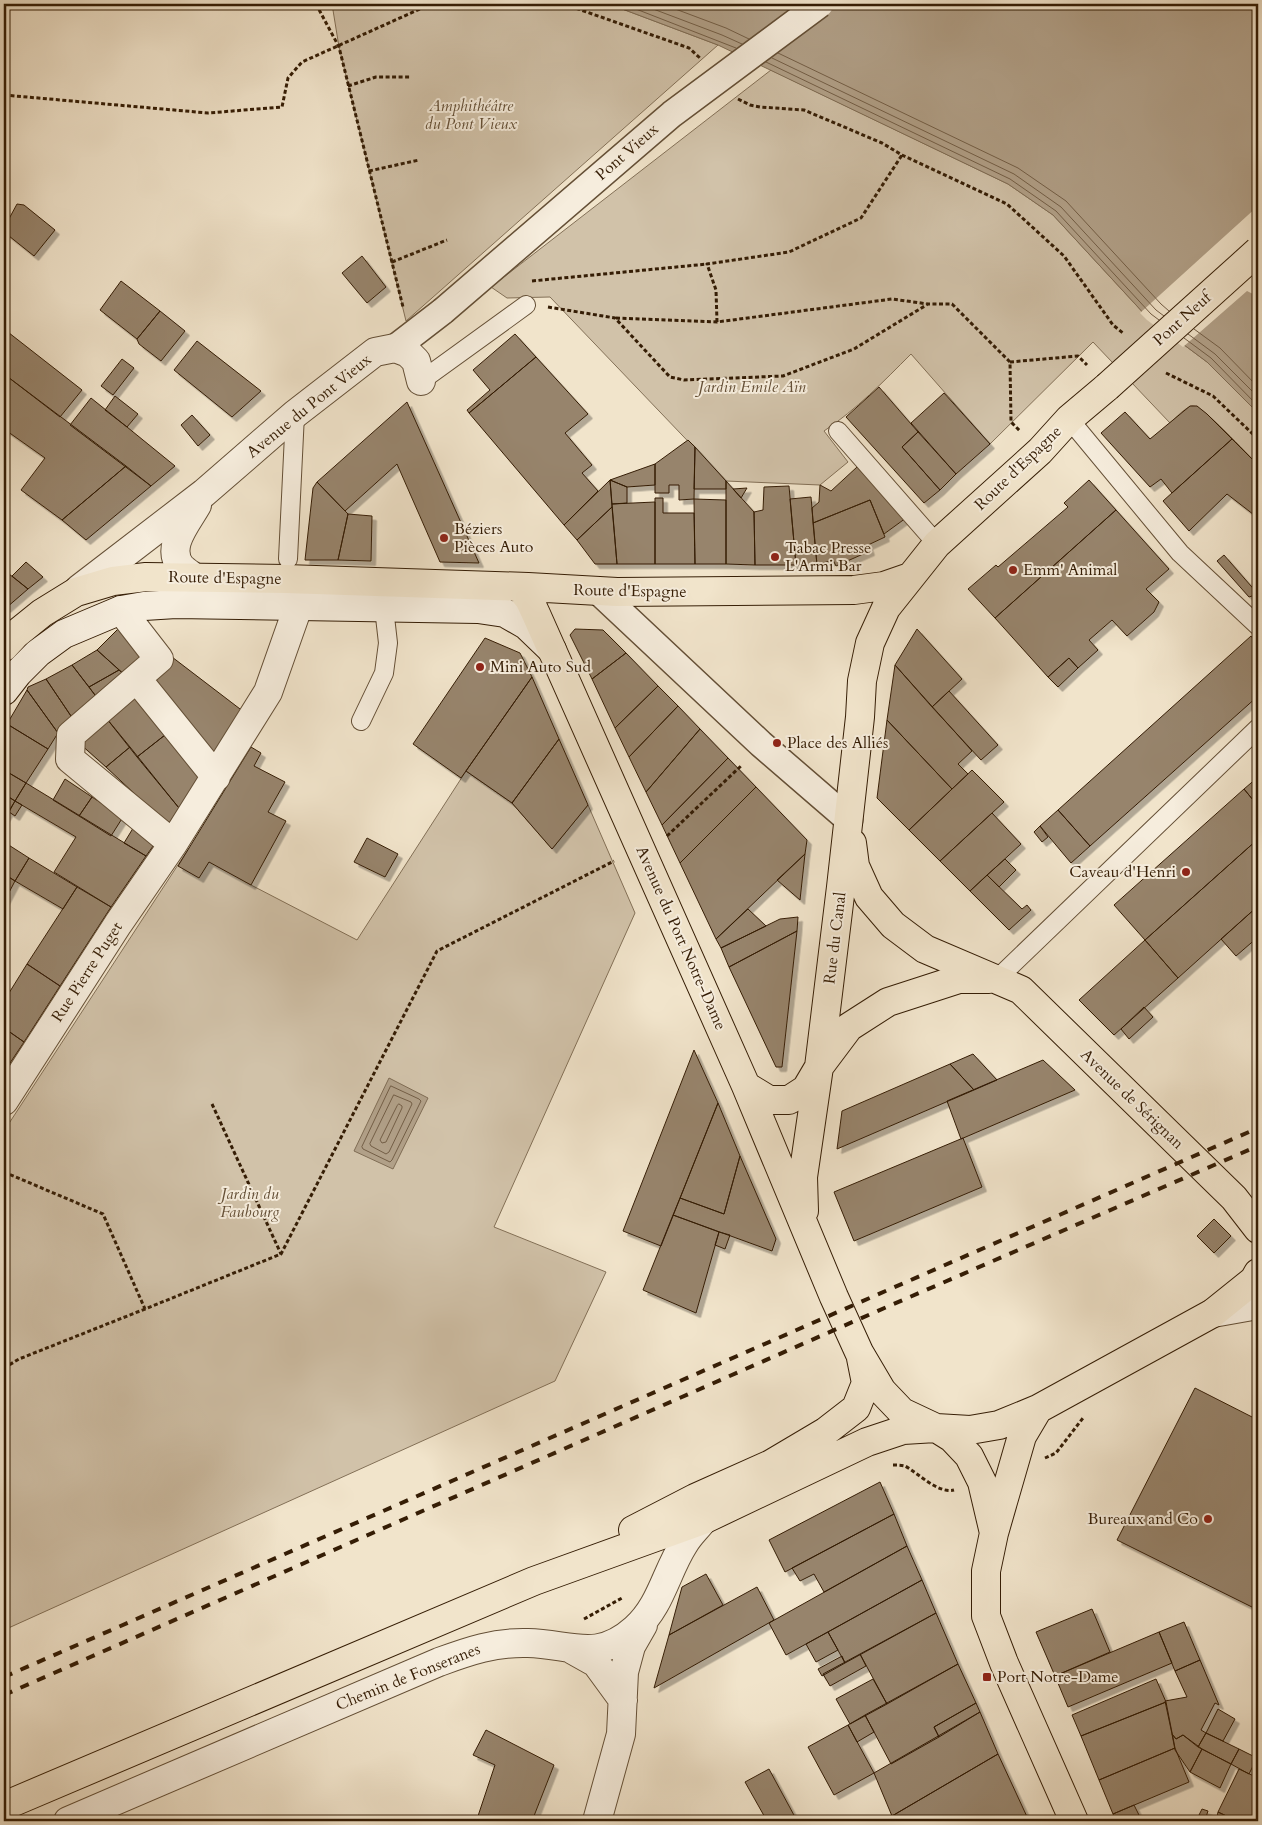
<svg xmlns="http://www.w3.org/2000/svg" width="1262" height="1825" viewBox="0 0 1262 1825" font-family="Cardo,serif">
<style>
.green{fill:#d1c2a9;stroke:#837057}
.water{fill:#b1a088;stroke:#7f6c54}
.pier{fill:#f1e4cb}
.lines{fill:none;stroke-linecap:round;stroke-linejoin:round}
.shore{stroke:#735e46;stroke-width:1}
.building{fill:#97846c;stroke:#351d05;filter:url(#shadow)}
.service-casing{stroke:#644f36;stroke-width:20}
.pedestrian-casing{stroke:#644f36;stroke-width:29}
.minor-casing{stroke:#644f36;stroke-width:30}
.tertiary-casing{stroke:#644f36;stroke-width:30}
.secondary-casing{stroke:#351d05;stroke-width:30}
.primary-casing{stroke:#351d05;stroke-width:30}
.path{stroke:#351d05;stroke-width:3;stroke-dasharray:4 2.5;stroke-linecap:butt}
.service{stroke:#f6eddd;stroke-width:18}
.pedestrian{stroke:#f6eddd;stroke-width:26}
.minor{stroke:#f6eddd;stroke-width:28}
.tertiary{stroke:#f6eddd;stroke-width:28}
.secondary{stroke:#f6eddd;stroke-width:28}
.primary{stroke:#f1e4cb;stroke-width:28}
.rail{stroke:#351d05;stroke-width:4;stroke-dasharray:9 9;stroke-linecap:butt}
.pedestrian-bridge-casing{stroke:#644f36;stroke-width:29;stroke-linecap:butt}
.primary-bridge-casing{stroke:#351d05;stroke-width:30;stroke-linecap:butt}
.pedestrian-bridge{stroke:#f6eddd;stroke-width:26}
.primary-bridge{stroke:#f1e4cb;stroke-width:28}
.poi-dot{fill:#8f2418;stroke:#f6eddd;stroke-width:2}
.labels{text-anchor:middle;dominant-baseline:central;stroke-width:4;stroke-linejoin:round;paint-order:stroke}
.park-label{font-size:16px;font-style:italic;fill:#644f36;stroke:#f6eddd}
.street-label{font-size:16px;fill:#351d05;stroke:#f6eddd}
.poi-label{font-size:16px;fill:#351d05;stroke:#f6eddd;text-anchor:start}
</style>
<defs>
<filter id="shadow"><feDropShadow dx="4.5" dy="4.5" stdDeviation="0" flood-color="#0004"/></filter>
</defs>
<rect width="100%" height="100%" fill="#f1e4cb"/>
<filter id="stains"><feTurbulence type="fractalNoise" baseFrequency=".004" numOctaves="4"/><feColorMatrix values="0 0 0 0 .2 0 0 0 0 .09 0 0 0 0 .02 0 0 0 .5 -.17"/></filter>
<radialGradient id="worn" r=".72"><stop offset=".6" stop-color="#630" stop-opacity="0"/><stop offset="1" stop-color="#630" stop-opacity=".3"/></radialGradient>
<!-- green -->
<path class="green" d="M332,4H609L718,45L406,321L339,47Z
M771,70L1008,184L1053,215L1148,318L1207,362L1258,413V465C1248,455 1202,404 1192,406C1184,408 1176,418 1170,423L1093,342L990,444L911,354C883,382 857,409 824,431L848,462L820,485L726,481L550,297L507,298L491,287Z
M466,771L512,803L552,849L588,805L635,913L494,1227L606,1272L555,1381L4,1630V1131L189,848L251,885L357,940Z"/>
<!-- water -->
<path class="water" d="M609,4H1258V413L1207,362L1148,318L1053,215L1008,184L718,45Z
M389,1078L428,1098L393,1169L354,1151Z"/>
<!-- pier -->
<path class="pier" d="M1258,206V293L1253,294L1247,291L1183,347L1147,320L1140,313Z"/>
<g class="lines">
<!-- shore -->
<path class="shore" d="M623,4L736,48
M640,4L722,35L742,44
M662,4L726,28L749,39
M778,53L1018,168L1066,201L1161,304L1169,311
M772,58L1014,174L1061,207L1156,310L1164,316
M766,62L1010,179L1056,211L1151,314L1159,320
M1194,329L1220,348L1258,387
M1188,334L1215,354L1258,397
M1184,338L1211,358L1258,406
M391,1086L419,1099L421,1101L392,1160L390,1162L363,1149L362,1147Z
M394,1095L411,1102L412,1104L389,1152L386,1154L371,1146L370,1144Z
M399,1104L402,1106V1108L386,1142L382,1143L380,1140L397,1106Z"/>
</g>
<!-- building -->
<path class="building" d="M17,204L24,205L55,230L34,256L4,232V228Z
M362,256L386,287L367,303L342,273Z
M121,281L160,311L137,339L100,310Z
M160,311L185,331L161,361L139,344L137,339Z
M4,329L82,390L60,417L4,374Z
M515,334L536,357L469,413L467,410L490,390L473,370Z
M197,341L261,391L232,417L174,370Z
M536,357L588,414L565,433L592,465L582,473L598,491L564,525L469,413Z
M122,359L134,368L113,395L101,386Z
M4,374L126,466L62,520L21,490L45,458L4,429Z
M879,387L918,432L902,447L940,490L924,503L846,417Z
M944,393L990,444L956,474L911,423Z
M115,396L138,414L127,427L105,410Z
M91,398L127,427L175,466L151,486L70,425Z
M407,402L442,480L479,563L440,562L397,464L345,511L317,482Z
M1190,406H1197L1207,414L1232,439L1172,493L1161,479L1150,487L1101,433L1125,412L1150,439Z
M192,415L210,435L198,446L181,425Z
M918,432L956,474L940,490L902,447Z
M1232,439L1258,465V518L1227,494L1189,531L1163,501Z
M688,440L695,447L694,499L679,500V485H669V493H655V464Z
M695,447L726,481V489H694Z
M655,464V485L627,487L610,480Z
M126,466L151,486L86,540L62,520Z
M857,467L906,518L884,534L870,500L813,523L812,508L819,502L820,485L831,491Z
M610,480L627,487V503L612,504Z
M610,480L612,507L577,540L564,525Z
M1089,480L1116,510L995,618L968,589L996,565L998,567L1068,507L1064,503Z
M726,481L754,512L755,565L726,564Z
M317,482L348,514L338,560H305L313,488Z
M789,486L796,565H755L754,512L763,510L764,487Z
M747,488L741,498L733,489Z
M811,497L817,565H796L790,499Z
M655,498H663V513H694L695,564H655Z
M694,499L726,500V564H695Z
M870,500L885,537L868,545L870,551L836,566L833,560L817,565L813,523Z
M655,502V564H617L612,504Z
M612,507L617,564H595L577,540Z
M1116,510L1169,569L1146,589L1159,602L1154,612L1127,636L1112,620L1089,640L1098,650L1078,668L1069,658L1048,677L995,618Z
M348,514L372,516L371,561L338,560Z
M1224,555L1258,594L1249,597L1217,561Z
M26,562L43,577L28,589L12,576Z
M4,570L28,589L6,608L4,606Z
M121,626L140,656L141,662L126,676L97,650Z
M575,629L603,630L626,653L592,679L570,635Z
M917,629L962,679L932,707L895,665Z
M1251,636L1258,645V696L1090,846L1058,810Z
M485,638L520,653L532,677L461,778L413,744Z
M97,650L119,670L89,687L72,665Z
M626,653L658,686L615,728L592,679Z
M172,657L244,712L212,760L146,678Z
M1069,658L1078,668L1058,687L1048,677Z
M72,665L98,699L73,719L46,679Z
M895,665L972,751L958,764L968,774L952,789L887,720Z
M119,670L126,676L98,699L89,687Z
M532,677L559,739L512,803L466,771Z
M46,679L73,719L58,733L27,690L28,687Z
M658,686L678,706L629,757L615,728Z
M133,689L165,735L137,757L103,714Z
M27,690L58,733L48,749L7,724Z
M949,691L998,745L981,760L932,707Z
M678,706L700,729L646,792L629,757Z
M103,714L130,747L106,767L78,742Z
M887,720L952,789L909,830L877,798Z
M7,724L48,749L26,783L4,770V730Z
M700,729L728,758L662,825L646,792Z
M165,735L201,776L179,808L137,757Z
M559,739L588,805L552,849L512,803Z
M130,747L179,808L168,825L106,767Z
M251,747L261,753L254,766L285,782L268,812L286,821L251,885L209,862L199,878L178,866Z
M728,758L756,787L680,863L662,825Z
M4,770L26,783L15,801L4,794Z
M972,770L1004,802L940,861L909,830Z
M1258,777V806L1244,789Z
M65,779L92,797L79,816L53,800Z
M26,783L146,856L111,907L54,872L76,837L15,801Z
M756,787L807,840L805,854L716,939L680,863Z
M1244,789L1258,806V839L1145,940L1114,905Z
M4,794L15,801L4,819Z
M92,797L123,817L111,836L79,816Z
M15,801L22,805L15,816L9,812Z
M1058,810L1090,846L1071,863L1040,826Z
M992,813L1021,844L970,891L940,861Z
M135,825L156,842L146,856L124,843Z
M1040,826L1048,837L1042,842L1034,832Z
M367,838L398,854L385,877L354,862Z
M1258,839V906L1178,978L1145,940Z
M4,842L29,858L15,881L4,874Z
M805,854L800,900L777,880Z
M29,858L77,887L63,909L15,881Z
M1005,859L1016,870L999,887L987,875Z
M4,874L15,881L4,902Z
M987,875L1022,909L1027,905L1031,910L1009,930L970,891Z
M77,887L111,907L60,986L27,964Z
M1258,906V937L1236,956L1221,939Z
M748,909L766,926L721,948L716,939Z
M798,917L797,931L729,967L721,948L780,919Z
M797,931L782,1067H776L729,967Z
M1145,940L1178,978L1114,1035L1079,1000Z
M27,964L60,986L24,1042L4,1028V1001Z
M1144,1007L1153,1017L1129,1039L1121,1029Z
M4,1028L24,1042L4,1072Z
M694,1050L718,1103L661,1246L623,1231Z
M973,1054L997,1080L974,1090L950,1064Z
M1043,1060L1075,1090L961,1139L947,1101Z
M950,1064L974,1090L837,1149L842,1111Z
M718,1103L740,1156L724,1214L680,1198Z
M963,1138L982,1187L854,1241L834,1192Z
M740,1156L776,1239L772,1251L673,1215L680,1198L724,1214Z
M673,1215L719,1232L696,1313L643,1290Z
M1214,1219L1231,1236L1214,1253L1197,1236Z
M719,1232L730,1235L725,1249L715,1245Z
M1195,1388L1258,1420V1610L1117,1540Z
M880,1482L894,1514L785,1572L769,1540Z
M894,1514L907,1546L824,1592L814,1574L800,1581L792,1568Z
M907,1546L922,1580L786,1655L769,1623Z
M706,1574L723,1605L669,1635L682,1587Z
M922,1580L936,1613L845,1663L828,1632Z
M757,1587L774,1620L654,1688L669,1635Z
M1092,1609L1110,1652L1055,1676L1036,1632Z
M936,1613L958,1664L887,1704L860,1654Z
M1184,1622L1200,1660L1175,1671L1159,1632Z
M828,1632L838,1650L816,1662L806,1644Z
M1159,1632L1172,1663L1068,1707L1055,1676Z
M860,1654L866,1666L830,1686L823,1674Z
M842,1656L845,1663L822,1676L818,1669Z
M1200,1660L1219,1705L1215,1703L1201,1730L1206,1733L1198,1747L1183,1735L1176,1739L1172,1734L1165,1701L1187,1697L1175,1671Z
M958,1664L976,1703L934,1727L939,1737L891,1764L865,1715Z
M873,1679L887,1704L850,1724L836,1699Z
M1156,1679L1166,1702L1081,1736L1072,1715Z
M1166,1702L1175,1748L1099,1780L1081,1736Z
M976,1703L980,1712L939,1737L934,1727Z
M1218,1709L1235,1719L1223,1741L1206,1733Z
M980,1712L998,1754L892,1816L874,1773Z
M865,1715L874,1732L857,1742L848,1725Z
M848,1725L874,1773L834,1795L808,1747Z
M486,1730L554,1765L532,1821H492L478,1816L495,1765L473,1755Z
M1206,1733L1239,1749L1231,1764L1198,1747Z
M1172,1734L1176,1739L1183,1735L1202,1749L1190,1772L1175,1750Z
M1175,1748L1189,1782L1113,1814L1099,1780Z
M1202,1749L1231,1764L1220,1788L1190,1772Z
M1239,1749L1257,1758L1249,1774L1231,1764Z
M998,1754L1029,1821H895L892,1816Z
M769,1769L795,1817L789,1821H767L745,1782Z
M1239,1769L1258,1778V1821H1237L1218,1812Z
M1134,1805L1140,1817L1131,1821H1116L1113,1814Z
M1202,1809L1208,1811L1206,1817L1199,1815Z
M1218,1812L1237,1821H1216Z
M619,1817L636,1821H618Z"/>
<g class="lines">
<!-- service casing -->
<g class="service-casing">
<path id="service" d="M421,381L526,305
M1069,419L1180,553L1258,626
M838,431L937,544
M288,559L295,414
M361,721L384,673L388,643L384,608
M997,979L1258,728"/>
</g>
<!-- pedestrian casing -->
<g class="pedestrian-casing">
<path id="pedestrian" d="M395,348L443,311
M598,591L761,744L849,820"/>
</g>
<!-- minor casing -->
<g class="minor-casing">
<path id="minor" d="M194,577C190,574 185,571 181,567C165,547 187,523 197,505
M79,589L204,493L295,414L375,352L395,348L408,353L416,361L421,381
M121,610L159,659L71,735L70,759L173,844
M137,679L216,777
M4,1101L118,924L173,844L268,692L298,607
M571,1649L596,1663L623,1700
M68,1821L439,1662C469,1651 495,1642 528,1643C571,1644 597,1663 635,1629C661,1606 666,1572 684,1544C689,1535 697,1528 703,1520
M597,1821L621,1734L624,1672L631,1646L643,1625"/>
</g>
<!-- tertiary casing -->
<g class="tertiary-casing">
<path id="tertiary" d="M1213,1313L1258,1305"/>
</g>
<!-- secondary casing -->
<g class="secondary-casing">
<path id="secondary" d="M4,691L18,673L38,653L64,634L121,610L144,606L176,604L478,609L505,613L526,625L552,650"/>
</g>
<!-- primary casing -->
<g class="primary-casing">
<path id="primary" d="M519,587L529,599L536,614L746,1086L834,1297L859,1352L882,1391L902,1412L936,1428L952,1438L969,1456L982,1482L994,1533
M4,647L16,634L42,613L76,592L113,581L146,577L286,579L528,587L617,592L854,590L884,586L910,577
M852,843L855,866L869,897L893,925L925,949L1021,990L1234,1198L1258,1229
M746,1086L769,1100H789L806,1089L819,1067L849,1027L888,1002L959,979H989
M804,1211L803,1177L819,1067L841,887L860,717L862,681L870,643L886,608L937,544L1040,451L1069,419L1107,387
M1038,1409L1022,1436L994,1533L986,1571V1616L1004,1663L1074,1821
M633,1530L695,1498L771,1464L825,1432L856,1408L866,1383L861,1358
M4,1806L534,1581L703,1520L867,1442L903,1430L936,1428L970,1430L999,1425L1038,1409L1213,1313L1254,1280L1258,1273"/>
</g>
<!-- path -->
<path class="path" d="M316,4L339,47L403,307
M564,4L689,48L700,58
M348,86L376,77H410
M4,95L208,113L282,107L288,78L302,62L431,4
M738,99L750,105L760,107L804,110L882,143L902,155L1007,204L1064,256L1113,325L1123,333
M369,171L419,160
M392,262L447,240
M532,281L707,264
M548,307L615,318L670,377L684,380L783,376L854,349L928,304H952L1010,362L1011,422L1020,431
M616,318L717,322L892,299L928,304
M717,322L716,290L707,264L789,252L861,218L902,155
M1010,362L1078,356L1087,365
M1166,373L1213,396L1258,439
M667,836L742,765
M212,1104L281,1254
M4,1172L103,1214L145,1309L281,1254L437,951L614,861
M4,1368L19,1359L145,1309
M1045,1458L1056,1453L1083,1418
M893,1465C897,1465 901,1465 905,1466C918,1473 938,1494 954,1490
M584,1619L622,1598"/>
<!-- service -->
<use href="#service" class="service"/>
<!-- pedestrian -->
<use href="#pedestrian" class="pedestrian"/>
<!-- minor -->
<use href="#minor" class="minor"/>
<!-- tertiary -->
<use href="#tertiary" class="tertiary"/>
<!-- secondary -->
<use href="#secondary" class="secondary"/>
<!-- primary -->
<use href="#primary" class="primary"/>
<!-- rail -->
<path class="rail" d="M4,1677L1258,1128
M4,1695L873,1313L1258,1146"/>
<!-- pedestrian-bridge casing -->
<g class="pedestrian-bridge-casing">
<path id="pedestrian-bridge" d="M443,311L672,114L820,4"/>
</g>
<!-- primary-bridge casing -->
<g class="primary-bridge-casing">
<path id="primary-bridge" d="M1107,387L1258,251"/>
</g>
<!-- pedestrian-bridge -->
<use href="#pedestrian-bridge" class="pedestrian-bridge"/>
<!-- primary-bridge -->
<use href="#primary-bridge" class="primary-bridge"/>
</g>
<!-- markers -->
<g class="poi-dot">
<circle cx="444" cy="538" r="5"/>
<circle cx="775" cy="557" r="5"/>
<circle cx="1013" cy="570" r="5"/>
<circle cx="480" cy="667" r="5"/>
<circle cx="777" cy="743" r="5"/>
<circle cx="1186" cy="872" r="5"/>
<circle cx="1208" cy="1519" r="5"/>
<rect x="982" y="1672" width="10" height="10" rx="2.5"/>
</g>
<g class="labels">
<!-- park labels -->
<g class="park-label">
<text x="471" y="106">Amphithéâtre<tspan x="471" dy="18">du Pont Vieux</tspan></text>
<text x="752" y="387">Jardin Emile Aïn</text>
<text x="250" y="1194">Jardin du<tspan x="250" dy="18">Faubourg</tspan></text>
</g>
<!-- street labels -->
<g class="street-label">
<text transform="translate(627 152) rotate(-41)">Pont Vieux</text>
<text transform="translate(1182 319) rotate(-42)">Pont Neuf</text>
<text transform="translate(309 406) rotate(-39)">Avenue du Pont Vieux</text>
<text transform="translate(1018 468) rotate(-44)">Route d'Espagne</text>
<text transform="translate(225 578) rotate(1)">Route d'Espagne</text>
<text transform="translate(630 591) rotate(1)">Route d'Espagne</text>
<text transform="translate(681 938) rotate(66)">Avenue du Port Notre-Dame</text>
<text transform="translate(835 938) rotate(-83)">Rue du Canal</text>
<text transform="translate(87 972) rotate(-57)">Rue Pierre Puget</text>
<text transform="translate(1132 1099) rotate(44)">Avenue de Sérignan</text>
<text transform="translate(408 1677) rotate(-22)">Chemin de Fonseranes</text>
</g>
<!-- poi labels -->
<g class="poi-label">
<text x="454" y="529">Béziers<tspan x="454" dy="18">Pièces Auto</tspan></text>
<text x="785" y="548">Tabac Presse<tspan x="785" dy="18">L'Armi Bar</tspan></text>
<text x="1023" y="570">Emm' Animal</text>
<text x="490" y="667">Mini Auto Sud</text>
<text x="787" y="743">Place des Alliés</text>
<text x="1176" y="872" text-anchor="end">Caveau d'Henri</text>
<text x="1198" y="1519" text-anchor="end">Bureaux and Co</text>
<text x="997" y="1677">Port Notre-Dame</text>
</g>
</g>
<!-- margin -->
<rect width="1262" height="1825" fill="none" stroke="#f1e4cb" stroke-width="20"/>
<rect x="5" y="5" width="1252" height="1815" fill="none" stroke="#351d05" stroke-width="2.5"/>
<rect x="10" y="10" width="1242" height="1805" fill="none" stroke="#351d05"/>
<rect width="100%" height="100%" filter="url(#stains)"/>
<rect width="100%" height="100%" fill="url(#worn)"/>
</svg>
